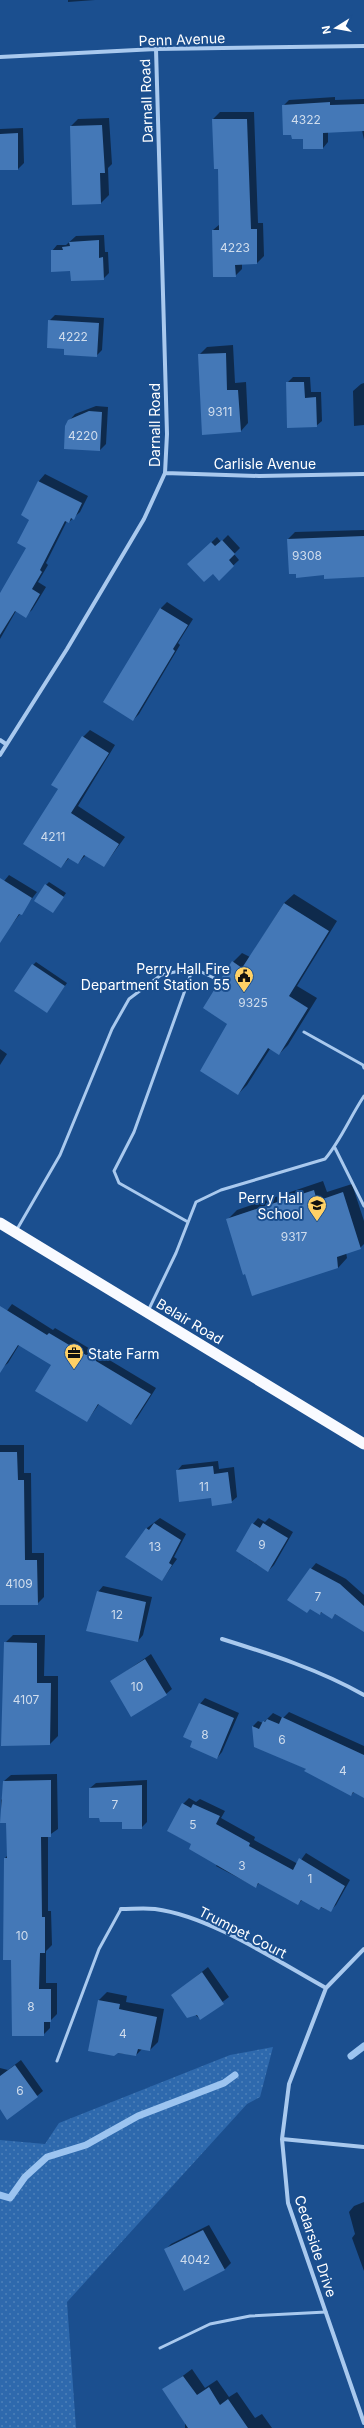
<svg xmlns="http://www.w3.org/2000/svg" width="364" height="2428" viewBox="0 0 364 2428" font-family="Inter,sans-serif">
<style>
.park{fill:url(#park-dots)}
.shadow{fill:#0007}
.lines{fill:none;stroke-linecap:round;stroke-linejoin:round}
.stream{stroke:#9cc4f0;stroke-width:7}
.building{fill:#4478b7}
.service{stroke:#a9c9ee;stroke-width:3}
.minor{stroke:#a9c9ee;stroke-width:4}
.trunk{stroke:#f8faff;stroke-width:11}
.labels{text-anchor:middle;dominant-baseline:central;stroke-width:4;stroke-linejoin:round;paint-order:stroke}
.number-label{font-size:12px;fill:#d0dded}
.street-label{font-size:14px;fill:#fff;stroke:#1b4f8f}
.poi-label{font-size:14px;fill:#fff;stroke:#1b4f8f;text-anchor:end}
</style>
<defs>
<pattern id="park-dots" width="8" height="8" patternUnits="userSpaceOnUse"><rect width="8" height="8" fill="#2e69ad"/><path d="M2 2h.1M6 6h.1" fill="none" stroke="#4d80b9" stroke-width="1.8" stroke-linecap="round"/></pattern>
</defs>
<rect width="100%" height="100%" fill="#1b4f8f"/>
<!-- park -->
<path class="park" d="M273,2047L260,2097L247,2104L67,2302L76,2428H0V2140L45,2144L59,2123L230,2055Z"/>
<!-- shadow -->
<path class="shadow" d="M68,0H95L68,2Z
M335,97V100L364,99V140L362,130L328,131V142L323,148L304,138L283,106L289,100Z
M220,112H254L258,223H263L264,256L257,263L242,264V269L235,276L213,230L220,224L219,168L213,119Z
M109,118L112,164L108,168L109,195L101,203L71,126L78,119Z
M23,128L24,163L18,169H0V129Z
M104,235L105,252H108L109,273L103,279L71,270L52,251L57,245H66L76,236Z
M55,315L104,318L102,350L97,355L65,348L49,321Z
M233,345L235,383L246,382L248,423L241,431L199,355L207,347Z
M293,377H310L311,392H321L322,421L316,426L287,383Z
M364,383V425L354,426L353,391L361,384Z
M96,406L108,407L106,444L100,450L69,421L75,414Z
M45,474L88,496L80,512L69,522L67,521L46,563L48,565L38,582L46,587L32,610L25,616L16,611L0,639V597L28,547L30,519L22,515L39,481Z
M364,530V576L325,574L288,539L295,532Z
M228,535L240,548L234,554L239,560L219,579L213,573L189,564L217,537L221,542Z
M167,602L193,619L178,643L180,645L139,714L133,720L104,702L161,608Z
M90,730L115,745L78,806L125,837L104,866L86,855L78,863L69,858L61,867L59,789L83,737Z
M9,875L37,892L6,932L0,928V886Z
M49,882L66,893L53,912L46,885Z
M294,894L337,921L297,986L317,998L288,1045L279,1054L270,1049L247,1085L238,1094L229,1023L233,962L242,953L250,957L284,903Z
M36,962L67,983L47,1012L33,965Z
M0,1049L7,1054L0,1065Z
M323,1181L327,1192L352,1184L364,1221V1244L360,1248L346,1252L347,1258L338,1268L228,1219L237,1210Z
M12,1304L53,1330L55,1328L92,1350L100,1348L101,1355L156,1388L137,1418L131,1423L99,1404L87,1421L52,1364L19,1345L8,1363L2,1368L0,1367V1320Z
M0,1445H24V1473H31L32,1553H44V1597L37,1604H0Z
M218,1461L219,1469L234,1467L237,1497L231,1502L212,1497L177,1471L182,1465Z
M160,1518L186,1534L174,1557L177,1559L162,1580L126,1557L147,1528Z
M258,1518L265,1522L269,1518L293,1532L274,1565L268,1571L249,1560L253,1524Z
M316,1563L346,1579L364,1595V1631L335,1614L332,1618L322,1612L320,1614L311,1569Z
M103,1586L152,1597L143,1635L138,1641L98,1592Z
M13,1635H45L44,1676H58V1736L50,1744L5,1643Z
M151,1654L172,1689L166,1694L111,1682Z
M205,1698L239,1713L222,1752L217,1758L200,1704Z
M289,1712L364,1746V1797L354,1792L351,1795L307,1769L255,1746L253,1726L258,1721L263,1723L273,1713L283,1718Z
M57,1774L58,1829L48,1836V1911H51L52,1945L46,1951V1983H57V2014L50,2021V2028L43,2035L12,1959L5,1858L8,1855L7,1822H1V1800L4,1797V1781L11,1775Z
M147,1780V1822L141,1828L123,1821L90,1788L96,1783Z
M189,1798L196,1802L200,1799L225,1811L221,1818L255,1837L254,1840L298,1864L306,1853L350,1880L336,1905L330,1911L302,1900L298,1904L259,1883L256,1887L216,1866L218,1863L192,1844L168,1831L183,1804Z
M208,1967L229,1997L200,2019L173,1995Z
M107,1992L127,1996L126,2002L164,2009L158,2042L150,2050L142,2049L136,2055L90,2050L99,2000Z
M21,2060L43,2091L37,2096L0,2107V2068L8,2070Z
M364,2202V2271L352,2238L355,2234L349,2212L354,2206Z
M209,2225L231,2263L225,2269L185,2290L166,2249L171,2244Z
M192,2369L205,2388L217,2380L229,2397L237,2392L255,2418L262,2414L272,2428H185V2422L164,2390Z"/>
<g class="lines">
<!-- stream -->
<path class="stream" d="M351,2056L364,2046
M0,2195L10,2198L25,2177L47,2157L86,2145L138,2116L224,2083L235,2075"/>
</g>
<!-- building -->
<path class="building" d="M330,102V105L364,104V131L323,133V149H303V139H292L291,135H283L282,105Z
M212,119H247L251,229H257V264L235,265L236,277H213L212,230H219L218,169H214Z
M102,125L105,173H100L101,204L72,205L70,126Z
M18,133V170H0V134Z
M99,240V258L103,257L104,280L71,281L70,271L51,272V250H63L62,247L70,246L69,242Z
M48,320L99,323L97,357L64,355V349L47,348Z
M226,353L227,390H238L241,432L202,435L198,354Z
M286,382H304L305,398L316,397L317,427L287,428Z
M89,411L102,412L100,451L64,449L65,426L68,420Z
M38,481L82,503L74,520L71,518L69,523L65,521L40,570L42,572L32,589L40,594L26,618L15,611L0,635V593L26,548L17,543L29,520L21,515Z
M364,536V577L324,579V575L296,578V574H289L287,539Z
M222,540L235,554L229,560L234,566L219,581L213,574L204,582L187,564L211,542L215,546Z
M160,608L188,625L173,649L175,651L133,721L103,702Z
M82,736L109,753L71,813L119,844L104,867L84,855L78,864L68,858L61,868L23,844L58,789L51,785Z
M0,878L32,898L22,915L19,914L0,943Z
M45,884L64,897L53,913L34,901Z
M284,903L329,931L289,996L308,1008L279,1055L268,1048L238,1095L200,1071L227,1024L203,1008L232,961L242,968Z
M32,964L65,986L47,1013L14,991Z
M314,1190L317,1201L343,1192L361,1249L337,1257L338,1268L252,1296L245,1274L243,1275L226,1219Z
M0,1306L47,1335L49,1333L86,1355L94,1353L96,1361L151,1394L131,1425L98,1404L87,1422L35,1391L51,1365L18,1345L0,1373Z
M0,1452H17L18,1480H24L25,1560H37L38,1605H0Z
M213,1466L214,1474L228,1472L232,1503L212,1506L211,1498L179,1502L176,1470Z
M154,1523L181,1540L169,1563L172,1565L162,1581L125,1557L146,1528L149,1530Z
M252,1523L260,1528L263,1523L288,1538L268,1572L236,1551Z
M310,1568L340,1584L364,1606V1632L335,1614L332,1619L321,1612L320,1615L310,1609L307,1613L287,1600Z
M97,1591L146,1602L138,1642L86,1631Z
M4,1642L37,1643V1683H51L50,1745L1,1746Z
M145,1659L167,1695L131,1717L110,1681Z
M199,1703L234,1718L217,1759L190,1747L192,1741L183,1737Z
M282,1717L364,1755V1798L353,1792L351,1796L304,1771L306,1769L254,1747L252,1726L259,1729L263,1721L265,1722L267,1719L279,1724Z
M51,1780V1837H41L42,1917H45V1953H40L39,1989H51V2022H44V2036H12L11,1960H3L4,1858H7L6,1823H0L3,1781Z
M142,1785V1829H122V1822H100L99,1818H89V1788Z
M182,1803L191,1808L193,1804L220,1816L216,1824L250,1843L249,1846L293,1870L299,1858L345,1886L331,1912L321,1907L319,1910L301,1900L298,1905L258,1883L256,1888L189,1849L191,1844L167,1831Z
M202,1972L224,2004L200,2020L197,2015L187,2018L171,1995Z
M98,2000L120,2004L119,2009L157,2017L150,2051L138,2049L136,2056L118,2053L114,2056L88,2051Z
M15,2065L38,2097L7,2120L0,2109V2076Z
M203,2230L225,2270L184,2291L164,2249Z
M183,2376L197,2395L209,2387L220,2405L228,2399L248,2428H188L162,2389Z"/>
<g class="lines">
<!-- service -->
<path class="service" d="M304,1032L363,1065L364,1068
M335,1148L364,1206
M188,1222L119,1183L114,1171L134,1132L193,968
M16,1231L60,1155L112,1029L129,999L161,975L193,968L214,978
M148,1311L176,1253L196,1202L221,1190L325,1159C341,1140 350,1117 364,1096
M57,2061L99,1949L121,1909
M160,2348L210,2324L250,2316L326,2312"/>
<!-- minor -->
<path class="minor" d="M0,57L156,49L364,46
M165,473L259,476L364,474
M0,740L6,744
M0,755L67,649L144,519L165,473L167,434L156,49
M222,1639C270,1654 320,1670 364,1695
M121,1909C132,1909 144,1908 155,1909C210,1916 277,1961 326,1988
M364,1949L326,1988L289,2084L282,2139L288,2203L364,2423
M282,2139L364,2147"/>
<!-- trunk -->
<path class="trunk" d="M0,1223L364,1444"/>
</g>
<!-- icons -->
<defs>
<g id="civic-pin" transform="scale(1)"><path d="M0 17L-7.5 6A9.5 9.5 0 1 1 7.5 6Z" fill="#ffd166" stroke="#1b4f8f"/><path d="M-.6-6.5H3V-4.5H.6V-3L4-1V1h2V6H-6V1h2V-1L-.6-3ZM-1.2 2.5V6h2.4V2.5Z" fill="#111"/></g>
<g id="school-pin" transform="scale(1)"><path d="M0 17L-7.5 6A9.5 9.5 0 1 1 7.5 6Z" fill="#ffd166" stroke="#1b4f8f"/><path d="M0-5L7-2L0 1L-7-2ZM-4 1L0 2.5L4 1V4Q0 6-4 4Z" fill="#111"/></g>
<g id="office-pin" transform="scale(1)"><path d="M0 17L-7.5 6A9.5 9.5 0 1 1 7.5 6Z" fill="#ffd166" stroke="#1b4f8f"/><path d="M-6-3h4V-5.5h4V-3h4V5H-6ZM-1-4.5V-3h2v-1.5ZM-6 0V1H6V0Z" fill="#111"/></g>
</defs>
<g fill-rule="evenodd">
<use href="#civic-pin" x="244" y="976"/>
<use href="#school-pin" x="317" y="1205"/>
<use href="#office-pin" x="74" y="1353"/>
</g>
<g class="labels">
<!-- number labels -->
<g class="number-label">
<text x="306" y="119">4322</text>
<text x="235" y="247">4223</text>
<text x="73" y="336">4222</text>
<text x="220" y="411">9311</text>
<text x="83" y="435">4220</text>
<text x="307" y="555">9308</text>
<text x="53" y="836">4211</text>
<text x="253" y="1002">9325</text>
<text x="294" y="1236">9317</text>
<text x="204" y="1486">11</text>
<text x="262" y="1544">9</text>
<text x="155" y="1546">13</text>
<text x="19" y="1583">4109</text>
<text x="318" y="1596">7</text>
<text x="117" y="1614">12</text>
<text x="137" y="1686">10</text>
<text x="26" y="1699">4107</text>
<text x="205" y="1734">8</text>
<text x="282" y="1739">6</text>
<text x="343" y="1770">4</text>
<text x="115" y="1804">7</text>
<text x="193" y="1824">5</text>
<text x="242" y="1865">3</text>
<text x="310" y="1878">1</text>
<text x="22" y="1935">10</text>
<text x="31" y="2006">8</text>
<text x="123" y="2033">4</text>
<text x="20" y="2090">6</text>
<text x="195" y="2259">4042</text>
</g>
<!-- street labels -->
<g class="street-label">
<text transform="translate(182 39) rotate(-2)">Penn Avenue</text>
<text transform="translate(146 101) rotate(-92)">Darnall Road</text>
<text transform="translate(154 425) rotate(-90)">Darnall Road</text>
<text x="265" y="463">Carlisle Avenue</text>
<text transform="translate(190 1321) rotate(31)">Belair Road</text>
<text transform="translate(243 1932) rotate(27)">Trumpet Court</text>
<text transform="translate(316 2246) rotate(72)">Cedarside Drive</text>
</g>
<!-- poi labels -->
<g class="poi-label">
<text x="230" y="968">Perry Hall Fire<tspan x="230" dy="16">Department Station 55</tspan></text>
<text x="303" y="1197">Perry Hall<tspan x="303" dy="16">School</tspan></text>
<text x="88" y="1353" text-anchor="start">State Farm</text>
</g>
</g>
<!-- north arrow -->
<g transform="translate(336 28) rotate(259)" stroke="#1b4f8f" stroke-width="3" paint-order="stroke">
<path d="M0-3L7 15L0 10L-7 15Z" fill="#ffffff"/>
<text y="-6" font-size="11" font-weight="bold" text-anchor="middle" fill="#ffffff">N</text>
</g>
</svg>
